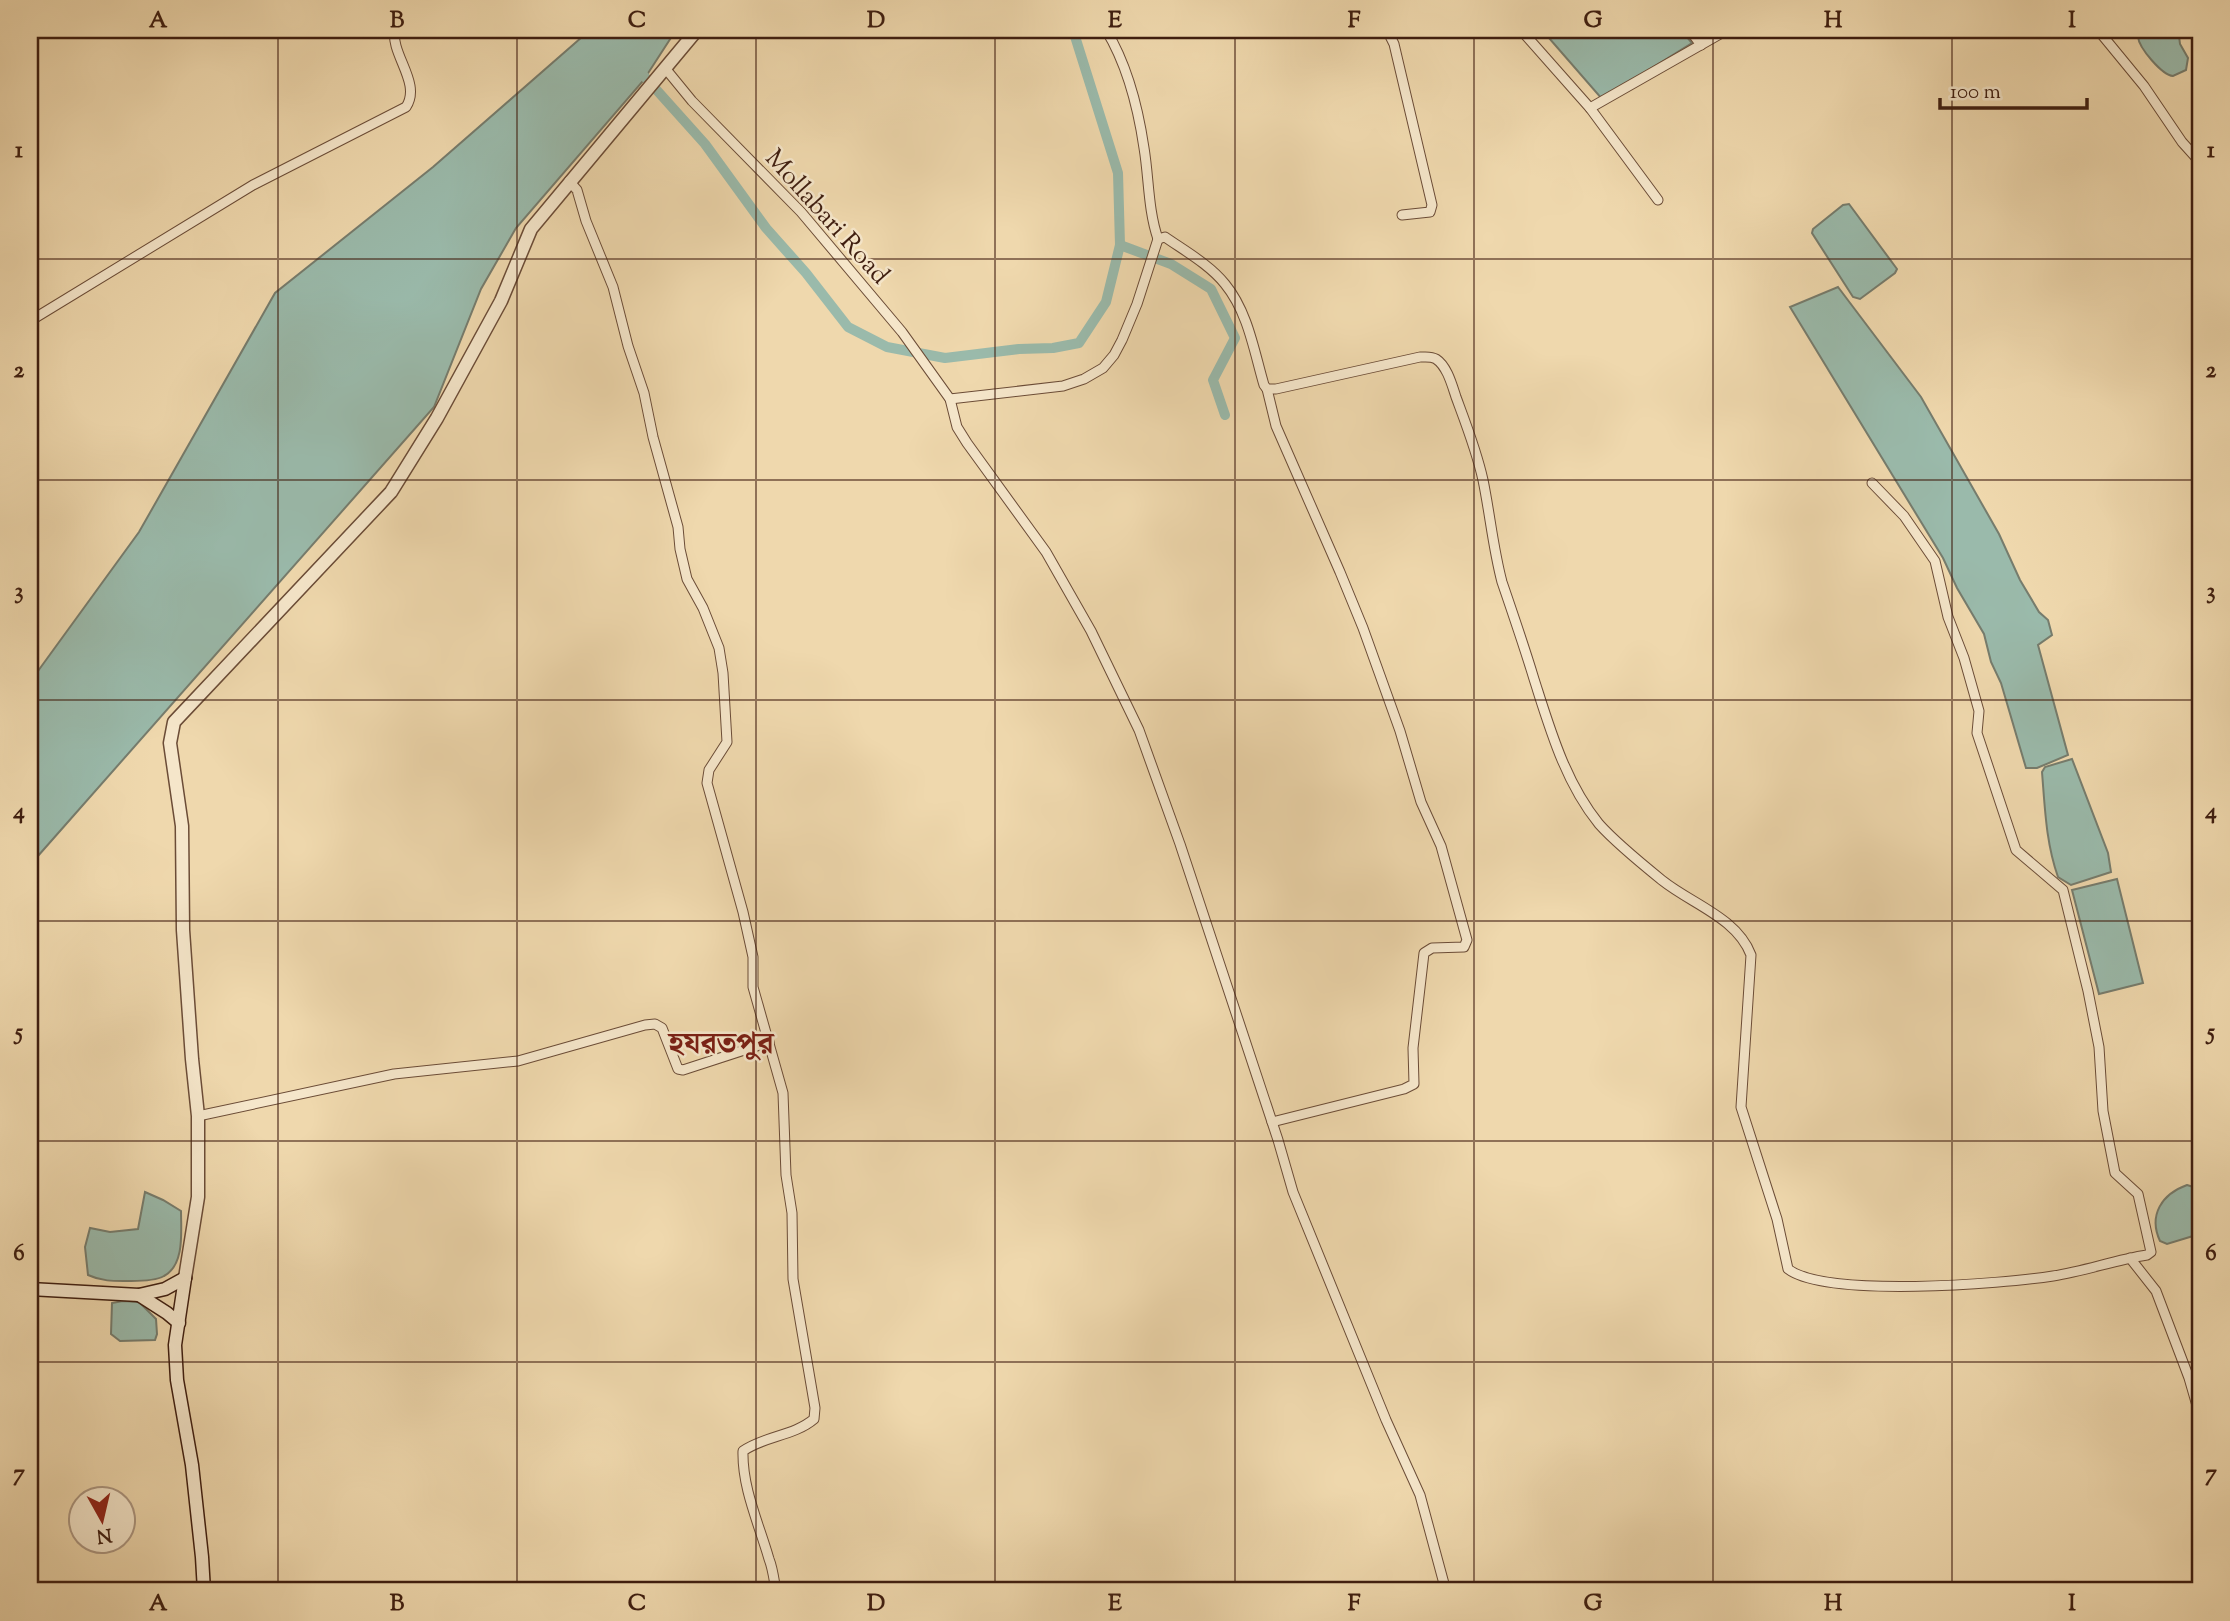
<svg xmlns="http://www.w3.org/2000/svg" width="2230" height="1621" font-family="'Sorts Mill Goudy','Noto Serif Bengali',serif">
  <style>
    .water { fill: #9abaab; stroke: #767c6d; stroke-width: 2 }
    .lines { fill: none; stroke-linecap: round; stroke-linejoin: round }
    .canal { stroke: #9abaab; stroke-width: 10 }
    .minor-casing { stroke: #6b4c37; stroke-width: 11 }
    .tertiary-casing { stroke: #6b4c37; stroke-width: 15 }
    .secondary-casing { stroke: #3f1e10; stroke-width: 15 }
    .minor { stroke: #f5e6ca; stroke-width: 9 }
    .tertiary { stroke: #f5e6ca; stroke-width: 12 }
    .secondary { stroke: #f5e6ca; stroke-width: 12 }
    .grid { fill: none; stroke: #3f1e10; stroke-width: 2; stroke-opacity: 0.55 }
    .labels { text-anchor: middle; stroke-width: 5; stroke-linejoin: round; paint-order: stroke }
    .street-label { font-size: 26px; fill: #3f1e10; stroke: #f5e6ca }
    .quarter-label { font-size: 30px; font-weight: bold; fill: #7a1f14; stroke: #f5e6ca }
    .neatline { fill: none; stroke: #3f1e10; stroke-width: 2.5 }
    .grid-label { font-size: 23px; text-anchor: middle; font-weight: bold; fill: #3f1e10 }
  </style>
  <rect width="100%" height="100%" fill="#efd8ad"/>
  <filter id="stains"><feTurbulence type="fractalNoise" baseFrequency=".00286" numOctaves="4"/><feColorMatrix values="0 0 0 0 .2 0 0 0 0 .09 0 0 0 0 .02 0 0 0 .5 -.17"/></filter>
  <radialGradient id="worn" r=".72"><stop offset=".6" stop-color="#630" stop-opacity="0"/><stop offset="1" stop-color="#630" stop-opacity=".3"/></radialGradient>
  <g class="water">
    <polygon points="590,30 676,30 643,81 516,228 481,289 434,407 30,865 30,682 139,532 275,293 433,167"/>
    <polygon points="1542,30 1681,30 1692,43 1602,99"/>
    <path d="M2144,30H2186L2179,36L2180,44L2188,58L2186,70L2173,76C2162,75 2139,48 2138,37Z"/>
    <polygon points="1849,204 1897,269 1895,273 1860,299 1853,297 1812,233 1813,229 1843,205"/>
    <polygon points="1838,287 1921,397 1999,534 2020,580 2039,612 2048,620 2052,635 2038,645 2068,755 2037,768 2026,768 2001,683 1991,662 1984,634 1957,588 1943,558 1790,307"/>
    <path d="M2072,759L2108,853L2111,872L2071,885L2058,877C2046,843 2045,809 2042,772L2045,767Z"/>
    <polygon points="2117,879 2143,983 2099,994 2072,890"/>
    <path d="M2187,1185L2200,1189V1231L2193,1236L2167,1244L2160,1241C2148,1215 2162,1194 2187,1185Z"/>
    <path d="M145,1192L163,1200L181,1211C181,1231 185,1265 164,1276C155,1281 141,1281 131,1281C116,1281 103,1282 88,1275L85,1247L90,1228L110,1232L138,1229Z"/>
    <polygon points="123,1301 139,1302 156,1319 157,1334 155,1340 120,1341 111,1334 112,1303"/>
  </g>
  <g class="lines">
    <g class="canal">
      <polyline points="636,67 705,144 766,228 806,273 848,327 887,347 945,358 1019,349 1053,348 1079,343 1106,302 1120,245 1118,173 1073,30"/>
      <polyline points="1120,245 1171,264 1211,289 1235,338 1213,380 1225,415"/>
    </g>
    <defs>
      <g id="minor">
        <path d="M1106,30C1128,66 1138,107 1144,148C1149,178 1148,210 1158,239"/>
        <polyline points="1387,30 1394,44 1432,205 1430,212 1402,215"/>
        <polyline points="1521,30 1590,108 1658,200"/>
        <polyline points="1690,30 1701,45"/>
        <polyline points="2098,30 2144,86 2182,142 2200,162"/>
        <polyline points="665,68 692,101 801,212 902,332 950,399 957,427 967,443 1046,552 1091,631 1139,730 1180,844 1278,1140 1293,1192 1386,1420 1420,1495 1446,1591"/>
        <polyline points="1590,108 1727,30"/>
        <path d="M569,181L577,190L586,221L613,287L628,346L644,393L653,437L678,527L680,549L687,579L703,608L719,648L723,673L727,742L709,770L707,783L743,912L753,957V987L783,1093L786,1175L792,1213L793,1279L815,1408L814,1419C794,1436 764,1436 743,1451C742,1488 759,1524 769,1559C773,1569 774,1580 776,1591"/>
        <path d="M1158,239L1165,237C1185,251 1210,265 1225,284C1248,312 1254,351 1264,385L1267,389H1276L1420,357C1426,357 1431,356 1436,359C1447,366 1452,385 1456,397C1466,424 1477,452 1483,480C1490,514 1493,548 1502,582C1513,614 1524,646 1534,679C1550,729 1565,782 1599,824C1617,844 1642,864 1663,881C1692,904 1737,918 1751,955L1741,1107L1777,1219L1788,1269C1826,1298 2002,1284 2053,1276C2085,1271 2115,1260 2147,1255L2151,1252L2138,1194L2115,1173L2103,1111L2099,1047L2088,991L2063,890L2016,850L1977,733L1979,711L1964,658L1948,617L1935,561L1904,516L1872,483"/>
        <path d="M30,321L253,185L406,107C422,83 390,54 395,30"/>
        <polyline points="1267,389 1276,426 1340,572 1363,628 1400,731 1421,802 1441,846 1467,940 1464,947 1432,948 1424,953 1413,1048 1414,1084 1404,1089 1272,1122"/>
        <polyline points="950,399 1063,386 1084,379 1103,368 1114,355 1122,340 1137,304 1158,239"/>
        <polyline points="198,1116 394,1074 518,1061 645,1025 655,1024 662,1028 678,1069 683,1070 769,1042"/>
        <polyline points="2130,1258 2156,1291 2189,1378 2200,1416"/>
      </g>
      <polyline id="tertiary" points="185,1278 198,1197 198,1116 192,1059 183,930 182,826 170,743 174,722 391,492 437,418 501,301 531,229 697,30"/>
      <g id="secondary">
        <polyline points="185,1278 175,1345 177,1380 192,1465 202,1557 204,1591"/>
        <polyline points="30,1289 139,1295 165,1289 185,1278"/>
        <polyline points="139,1295 167,1313 179,1323"/>
      </g>
    </defs>
    <use href="#minor" class="minor-casing"/>
    <use href="#tertiary" class="tertiary-casing"/>
    <use href="#secondary" class="secondary-casing"/>
    <use href="#minor" class="minor"/>
    <use href="#tertiary" class="tertiary"/>
    <use href="#secondary" class="secondary"/>
  </g>
  <path class="grid" d="M278,30V1591M517,30V1591M756,30V1591M995,30V1591M1235,30V1591M1474,30V1591M1713,30V1591M1952,30V1591M30,259H2200M30,480H2200M30,700H2200M30,921H2200M30,1141H2200M30,1362H2200"/>
  <g class="labels">
    <g class="street-label">
      <text transform="translate(828 216) rotate(48)" y="9">Mollabari Road</text>
    </g>
    <g class="quarter-label">
      <text x="721" y="1053">হযরতপুর</text>
    </g>
  </g>
  <rect width="2230" height="1621" fill="none" stroke="#efd8ad" stroke-width="77"/>
  <g transform="translate(102 1520) rotate(172)"><circle r="33" fill="#f5e6ca" stroke="#ac9680" stroke-width="2"/>
  <path d="M0-5L12 26L0 18L-12 26Z" fill="#8f2418"/>
  <text y="-10" font-size="19" font-weight="bold" text-anchor="middle" fill="#3f1e10">N</text>
  </g>
  <path d="M1940 98v10h147v-10" fill="none" stroke="#3f1e10" stroke-width="3.5"/>
  <text x="1950" y="98" font-size="21" fill="#3f1e10" stroke="#f5e6ca" stroke-width="5" paint-order="stroke">100 m</text>
  <rect x="38" y="38" width="2154" height="1544" class="neatline"/>
  <g class="grid-label">
    <text x="158" y="27">A</text>
    <text x="397" y="27">B</text>
    <text x="637" y="27">C</text>
    <text x="876" y="27">D</text>
    <text x="1115" y="27">E</text>
    <text x="1354" y="27">F</text>
    <text x="1593" y="27">G</text>
    <text x="1833" y="27">H</text>
    <text x="2072" y="27">I</text>
    <text x="19" y="157">1</text>
    <text x="2211" y="157">1</text>
    <text x="19" y="377">2</text>
    <text x="2211" y="377">2</text>
    <text x="19" y="598">3</text>
    <text x="2211" y="598">3</text>
    <text x="19" y="818">4</text>
    <text x="2211" y="818">4</text>
    <text x="19" y="1039">5</text>
    <text x="2211" y="1039">5</text>
    <text x="19" y="1260">6</text>
    <text x="2211" y="1260">6</text>
    <text x="19" y="1480">7</text>
    <text x="2211" y="1480">7</text>
    <text x="158" y="1610">A</text>
    <text x="397" y="1610">B</text>
    <text x="637" y="1610">C</text>
    <text x="876" y="1610">D</text>
    <text x="1115" y="1610">E</text>
    <text x="1354" y="1610">F</text>
    <text x="1593" y="1610">G</text>
    <text x="1833" y="1610">H</text>
    <text x="2072" y="1610">I</text>
  </g>
  <rect width="100%" height="100%" filter="url(#stains)"/>
  <rect width="100%" height="100%" fill="url(#worn)"/>
</svg>
